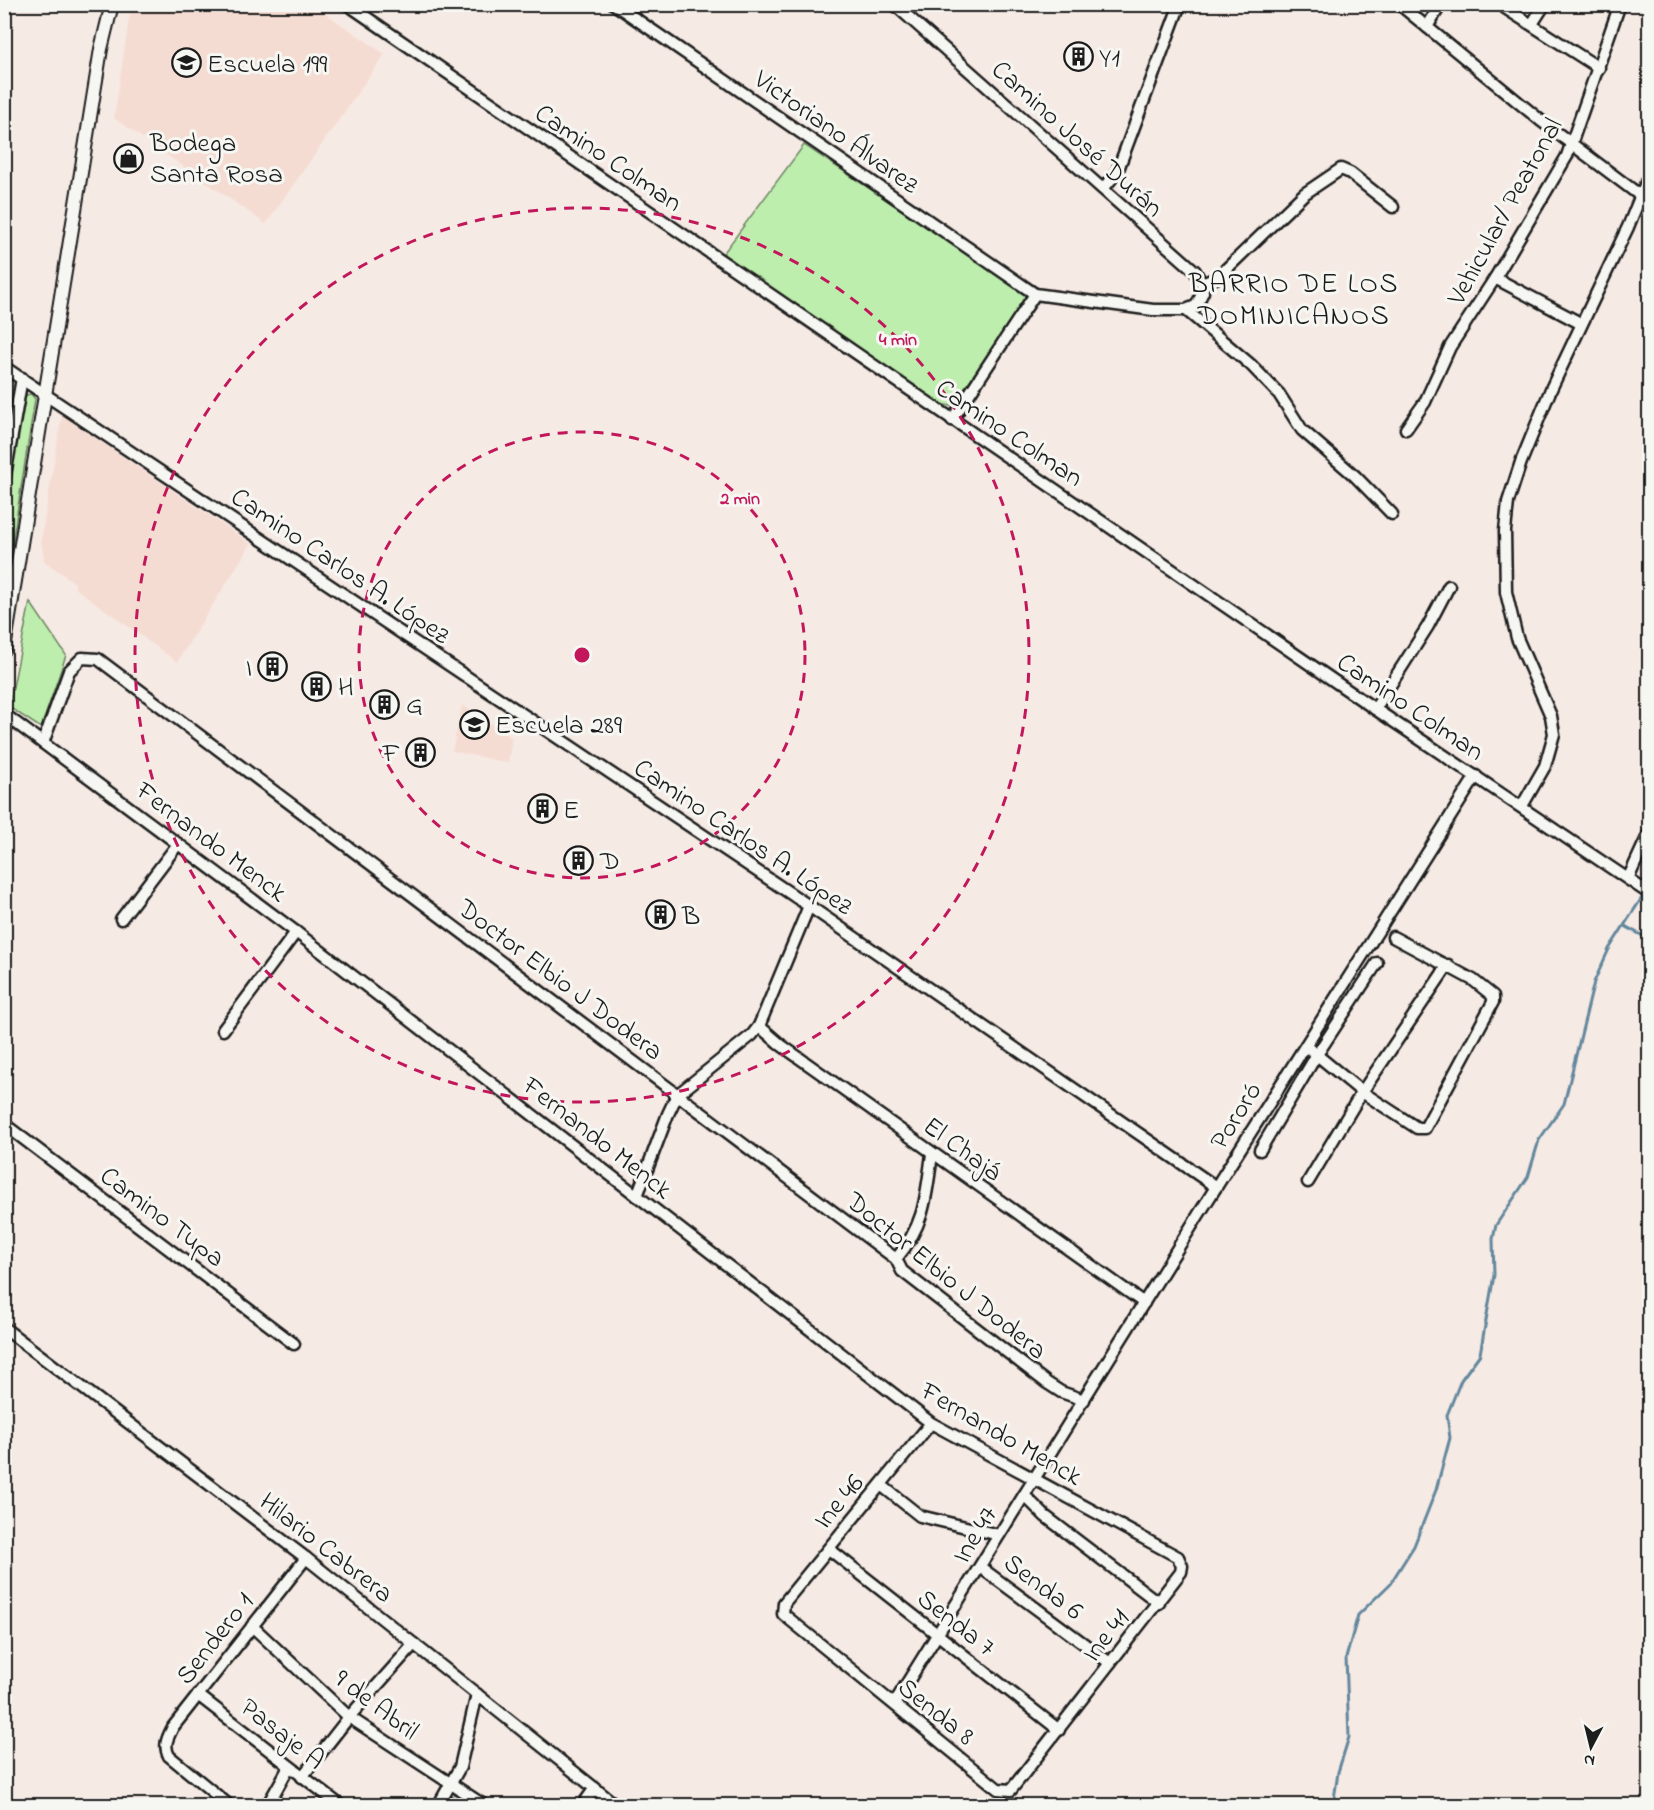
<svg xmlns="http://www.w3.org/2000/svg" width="1654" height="1810" font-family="'Indie Flower',sans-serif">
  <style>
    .built { fill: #f5dcd3 }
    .green { fill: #beeead; stroke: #6d8564; stroke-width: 1.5 }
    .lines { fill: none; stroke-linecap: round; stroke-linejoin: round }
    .stream { stroke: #63879d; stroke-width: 3 }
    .minor-casing { stroke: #1c1c1c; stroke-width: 15 }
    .major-casing { stroke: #1c1c1c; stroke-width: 16 }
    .minor { stroke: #f6f6f2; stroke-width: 10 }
    .major { stroke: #f6f6f2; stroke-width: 12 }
    .ring { fill: none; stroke: #c2185b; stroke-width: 3; stroke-dasharray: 10 8 }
    .labels { text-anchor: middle; stroke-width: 6; stroke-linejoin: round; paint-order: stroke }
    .poi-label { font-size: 27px; fill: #1c1c1c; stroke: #f6f6f2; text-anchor: start }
    .street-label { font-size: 27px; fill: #1c1c1c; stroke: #f6f6f2 }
    .neighbourhood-label { font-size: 28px; letter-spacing: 1.5px; fill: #1c1c1c; stroke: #f6f6f2 }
    .centre { fill: #c2185b; stroke: #f6f6f2; stroke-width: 3 }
    .ring-label { font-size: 18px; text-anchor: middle; font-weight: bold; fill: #c2185b; stroke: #f6f6f2; stroke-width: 6; stroke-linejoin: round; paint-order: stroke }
  </style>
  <rect width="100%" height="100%" fill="#f6eae4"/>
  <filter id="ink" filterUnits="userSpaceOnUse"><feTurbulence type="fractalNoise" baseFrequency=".0167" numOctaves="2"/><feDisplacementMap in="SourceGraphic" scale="12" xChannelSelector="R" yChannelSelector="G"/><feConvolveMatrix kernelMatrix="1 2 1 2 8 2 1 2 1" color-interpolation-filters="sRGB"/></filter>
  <g filter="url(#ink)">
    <g class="built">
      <polygon points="131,5 313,5 385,54 266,224 114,118"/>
      <polygon points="62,415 251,544 177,662 75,588 75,583 44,561 41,539"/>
      <polygon points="462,705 512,738 508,763 452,751"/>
    </g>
    <g class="green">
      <polygon points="804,145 1026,293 1024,307 951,406 939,404 722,255"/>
      <polygon points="31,394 35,399 5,589 5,506 23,402 26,395"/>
      <polygon points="30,602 66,655 41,728 9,707"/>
    </g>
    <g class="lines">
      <g class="stream">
        <polyline points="1625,926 1650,940"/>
        <polyline points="1333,1806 1338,1772 1349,1737 1346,1658 1358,1615 1390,1584 1414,1546 1436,1490 1450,1438 1447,1415 1461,1380 1480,1354 1494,1275 1493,1239 1496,1225 1528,1177 1539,1140 1564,1104 1594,982 1609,949 1643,896"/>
      </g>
      <defs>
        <g id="minor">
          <polyline points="347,4 1375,709 1650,894"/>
          <polyline points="614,4 1035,294 1153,310 1186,310 1196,306 1203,292 1202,284 1195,271 894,4"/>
          <polyline points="1399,4 1540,120 1650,203"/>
          <polyline points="1505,8 1599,68"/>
          <polyline points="1532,24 1545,4"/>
          <polyline points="1427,27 1441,4"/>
          <polyline points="1103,189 1117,172 1180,4"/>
          <polyline points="1495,278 1580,323"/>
          <polyline points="1202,284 1218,277 1304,194 1341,169 1350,173 1393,207"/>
          <polyline points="1186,310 1251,365 1279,394 1302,430 1355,476 1392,514"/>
          <polyline points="4,367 809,906 1216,1187"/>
          <polyline points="952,420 1035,294"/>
          <polyline points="1406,429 1425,402 1450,347 1495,278 1567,156 1620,4"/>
          <polyline points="4,481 22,378"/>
          <polyline points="1375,709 1428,626 1449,586"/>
          <polyline points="4,714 296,932 931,1423 1178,1557 1182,1566 1181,1572 1011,1790 998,1789 783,1614 784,1603 931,1423"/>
          <polyline points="43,743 69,671 82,658 98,659 896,1259 902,1271 1047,1383 1061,1392 1084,1400"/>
          <polyline points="1522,806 1545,766 1554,734 1551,716 1517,638 1506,592 1505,531 1508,502 1521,462 1551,389 1628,227 1650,173"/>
          <polyline points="1628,879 1650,831"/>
          <polyline points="121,919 178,844"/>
          <polyline points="759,1026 781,1045 1144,1303"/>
          <polyline points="223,1030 296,932"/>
          <polyline points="1306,1046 1362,1092 1417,1128 1425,1128 1493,1002 1493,996 1473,980 1393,937"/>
          <polyline points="4,1124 294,1344"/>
          <polyline points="1260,1150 1316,1056 1377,963"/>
          <polyline points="1308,1182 1362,1092 1448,965"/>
          <polyline points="637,1196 668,1114 677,1095 752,1035 759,1026 809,906"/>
          <path d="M896,1259C925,1225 926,1197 932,1154"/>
          <polyline points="4,1328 306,1558 617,1806"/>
          <polyline points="881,1485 920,1516 999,1535"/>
          <polyline points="1024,1495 1045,1516 1159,1603"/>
          <polyline points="829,1549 1059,1730"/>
          <polyline points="980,1567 1110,1663"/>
          <polyline points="252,1626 349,1717 485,1806"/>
          <polyline points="198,1695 341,1806"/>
          <polyline points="894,1704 1199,1214 1476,776"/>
          <polyline points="302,1777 349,1717 414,1644"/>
          <path d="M230,1806L169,1756C163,1745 168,1737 173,1727L306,1558"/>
          <polyline points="267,1806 289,1767"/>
          <polyline points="438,1806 460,1767 477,1694"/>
          <polyline points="582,1806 595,1788"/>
        </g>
        <polyline id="major" points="4,649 101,49 112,4"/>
      </defs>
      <use href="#minor" class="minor-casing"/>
      <use href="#major" class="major-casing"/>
      <use href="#minor" class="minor"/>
      <use href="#major" class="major"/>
    </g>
  </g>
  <g class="ring">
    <circle cx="582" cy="655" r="223"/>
    <circle cx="582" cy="655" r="447"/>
  </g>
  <defs>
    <symbol id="building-ring" viewBox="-11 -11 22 22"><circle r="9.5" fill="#f6f6f2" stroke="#1c1c1c" stroke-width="1.5"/><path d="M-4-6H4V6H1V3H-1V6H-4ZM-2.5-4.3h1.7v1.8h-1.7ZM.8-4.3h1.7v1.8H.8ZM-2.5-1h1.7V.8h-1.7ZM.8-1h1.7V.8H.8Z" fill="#1c1c1c"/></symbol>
    <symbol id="school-ring" viewBox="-11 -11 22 22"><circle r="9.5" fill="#f6f6f2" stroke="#1c1c1c" stroke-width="1.5"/><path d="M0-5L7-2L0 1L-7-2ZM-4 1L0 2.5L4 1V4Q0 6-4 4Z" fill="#1c1c1c"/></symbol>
    <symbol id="shop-ring" viewBox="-11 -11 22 22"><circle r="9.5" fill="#f6f6f2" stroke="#1c1c1c" stroke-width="1.5"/><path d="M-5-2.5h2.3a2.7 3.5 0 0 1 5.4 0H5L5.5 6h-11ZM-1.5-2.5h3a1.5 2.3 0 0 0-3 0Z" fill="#1c1c1c"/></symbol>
  </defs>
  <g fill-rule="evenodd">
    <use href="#building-ring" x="1062" y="40" width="33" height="33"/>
    <use href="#school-ring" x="170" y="46" width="33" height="33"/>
    <use href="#shop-ring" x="112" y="142" width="33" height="33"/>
    <use href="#building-ring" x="256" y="650" width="33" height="33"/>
    <use href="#building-ring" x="300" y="670" width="33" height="33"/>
    <use href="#building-ring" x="368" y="688" width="33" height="33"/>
    <use href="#school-ring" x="458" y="708" width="33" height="33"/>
    <use href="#building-ring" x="404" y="736" width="33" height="33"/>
    <use href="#building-ring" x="526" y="792" width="33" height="33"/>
    <use href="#building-ring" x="562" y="844" width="33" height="33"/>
    <use href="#building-ring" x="644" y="898" width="33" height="33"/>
  </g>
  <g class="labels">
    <g class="poi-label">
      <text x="1099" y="66">Y1</text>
      <text x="207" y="72">Escuela 199</text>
      <text x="150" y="151">Bodega<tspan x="150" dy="31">Santa Rosa</tspan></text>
      <text x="252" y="676" text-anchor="end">I</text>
      <text x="338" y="695">H</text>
      <text x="406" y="713">G</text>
      <text x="495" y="733">Escuela 289</text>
      <text x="400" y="761" text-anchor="end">F</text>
      <text x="563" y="818">E</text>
      <text x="600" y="869">D</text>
      <text x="682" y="924">B</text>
    </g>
    <g class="street-label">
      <text transform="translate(837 131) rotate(35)" y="9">Victoriano Álvarez</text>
      <text transform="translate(1078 138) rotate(42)" y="9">Camino José Durán</text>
      <text transform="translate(609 157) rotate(34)" y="9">Camino Colman</text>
      <text transform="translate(1504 211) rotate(-61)" y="9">Vehicular/ Peatonal</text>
      <text transform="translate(1010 432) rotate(34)" y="9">Camino Colman</text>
      <text transform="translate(341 565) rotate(34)" y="9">Camino Carlos A. López</text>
      <text transform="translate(1411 706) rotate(34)" y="9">Camino Colman</text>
      <text transform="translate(744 836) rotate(34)" y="9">Camino Carlos A. López</text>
      <text transform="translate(212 841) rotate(37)" y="9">Fernando Menck</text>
      <text transform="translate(561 979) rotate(37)" y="9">Doctor Elbio J Dodera</text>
      <text transform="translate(1235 1115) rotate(-58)" y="9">Pororó</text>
      <text transform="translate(598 1137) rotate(38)" y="9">Fernando Menck</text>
      <text transform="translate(963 1148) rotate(36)" y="9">El Chajá</text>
      <text transform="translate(163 1216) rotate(37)" y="9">Camino Tupa</text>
      <text transform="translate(947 1275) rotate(39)" y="9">Doctor Elbio J Dodera</text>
      <text transform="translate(1002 1433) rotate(30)" y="9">Fernando Menck</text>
      <text transform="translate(838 1501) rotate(-50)" y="9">Ine 46</text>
      <text transform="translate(974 1534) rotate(-59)" y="9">Ine 47</text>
      <text transform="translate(327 1547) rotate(38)" y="9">Hilario Cabrera</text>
      <text transform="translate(1044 1586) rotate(37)" y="9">Senda 6</text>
      <text transform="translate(957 1622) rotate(38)" y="9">Senda 7</text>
      <text transform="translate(1105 1635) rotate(-52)" y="9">Ine 41</text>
      <text transform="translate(214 1638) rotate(-52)" y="9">Sendero 1</text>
      <text transform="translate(377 1704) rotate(37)" y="9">9 de Abril</text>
      <text transform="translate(937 1711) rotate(39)" y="9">Senda 8</text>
      <text transform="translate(283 1733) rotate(38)" y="9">Pasaje A</text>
    </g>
    <g class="neighbourhood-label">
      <text x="1294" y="292">BARRIO DE LOS<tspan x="1294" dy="32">DOMINICANOS</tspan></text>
    </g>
  </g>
  <circle cx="582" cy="655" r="9" class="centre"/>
  <g class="ring-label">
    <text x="898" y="345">4 min</text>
    <text x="740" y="504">2 min</text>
  </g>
  <rect width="1654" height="1810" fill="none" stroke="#f6f6f2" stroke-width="24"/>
  <rect x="12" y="12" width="1630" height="1786" fill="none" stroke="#1c1c1c" stroke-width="2" filter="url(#ink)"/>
  <g transform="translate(1591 1747) rotate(187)" stroke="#f6f6f2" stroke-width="4.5" paint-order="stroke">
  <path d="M0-4.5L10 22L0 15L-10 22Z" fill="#1c1c1c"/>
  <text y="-9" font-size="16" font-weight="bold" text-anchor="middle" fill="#1c1c1c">N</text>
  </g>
</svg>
